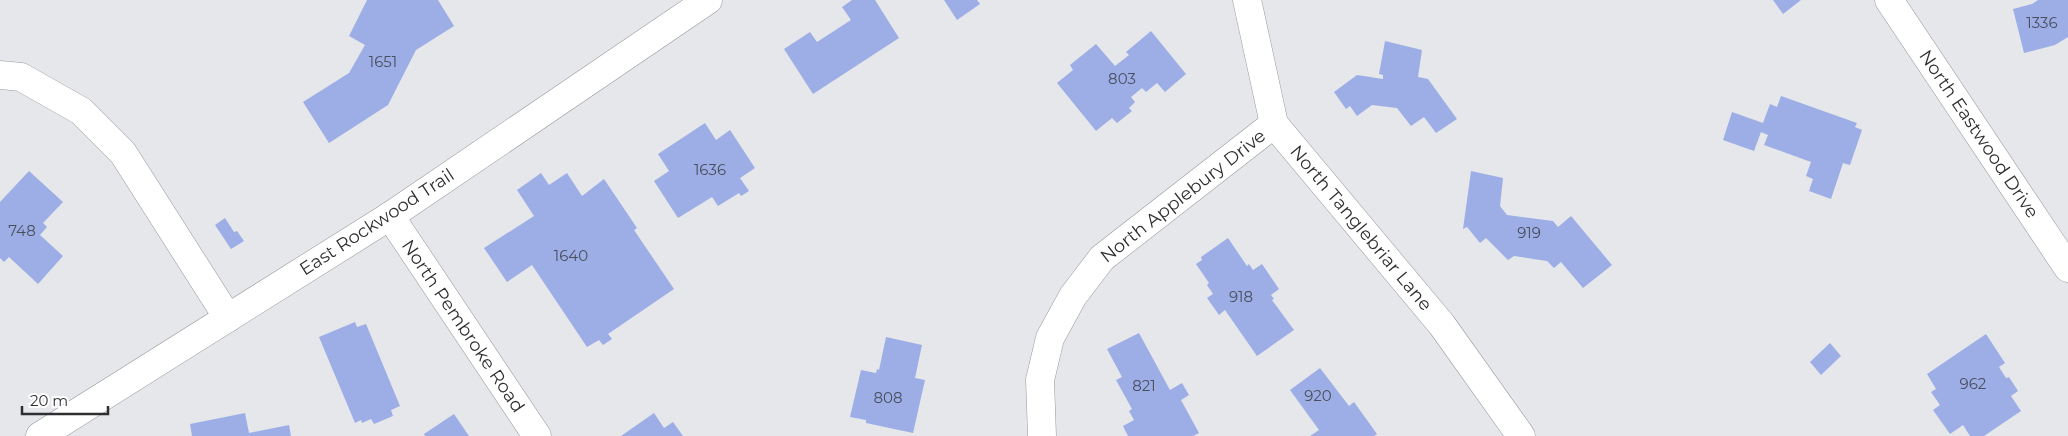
<svg xmlns="http://www.w3.org/2000/svg" width="2068" height="436" font-family="Montserrat,sans-serif">
  <style>
    .building { fill: #9caee5 }
    .lines { fill: none; stroke-linecap: round; stroke-linejoin: round }
    .minor-casing { stroke: #97989c; stroke-width: 29 }
    .minor { stroke: #fff; stroke-width: 28 }
    .labels { text-anchor: middle; stroke-width: 5; stroke-linejoin: round; paint-order: stroke }
    .number-label { font-size: 15px; fill: #4a4f5e }
    .street-label { font-size: 18px; fill: #2f2f31; stroke: #fff }
  </style>
  <rect width="100%" height="100%" fill="#e6e7eb"/>
  <g class="building">
    <polygon points="367,0 438,0 454,26 416,50 388,105 329,143 303,102 349,73 365,45 349,36"/>
    <polygon points="852,0 875,0 899,38 813,94 784,49 810,32 817,42 851,20 842,7"/>
    <polygon points="944,0 977,0 980,4 957,20"/>
    <polygon points="1773,0 1801,0 1783,14"/>
    <polygon points="2038,0 2068,0 2068,37 2055,45 2024,53 2013,9 2032,4"/>
    <polygon points="1151,31 1186,74 1165,92 1157,83 1146,92 1142,88 1131,97 1135,102 1129,108 1132,111 1117,123 1112,118 1096,131 1057,83 1073,70 1070,65 1096,44 1115,66 1129,55 1126,52"/>
    <polygon points="1385,41 1422,50 1418,77 1428,79 1457,119 1436,133 1424,117 1411,126 1397,108 1372,105 1357,116 1350,106 1346,109 1334,92 1357,75 1383,79 1383,75 1379,74"/>
    <polygon points="1781,96 1857,123 1855,127 1862,130 1850,165 1843,163 1831,199 1809,191 1813,179 1806,176 1811,162 1764,145 1768,135 1761,132 1754,151 1723,140 1732,112 1763,123 1770,104 1777,107"/>
    <polygon points="705,123 716,140 730,130 755,168 740,178 749,191 741,196 739,193 718,206 712,197 678,218 654,181 669,171 658,154"/>
    <polygon points="29,171 63,202 43,223 47,227 40,235 63,256 38,284 9,257 4,262 0,258 0,202"/>
    <polygon points="1471,171 1503,178 1500,206 1507,215 1553,221 1558,227 1571,216 1612,265 1583,288 1561,262 1554,268 1547,261 1514,256 1508,260 1486,238 1480,243 1467,227 1463,229"/>
    <polygon points="541,173 549,185 567,173 582,196 604,179 637,228 634,230 674,289 608,334 612,339 603,345 599,340 587,347 532,265 507,282 484,248 534,216 517,190"/>
    <polygon points="225,218 234,232 237,231 244,241 231,249 215,225"/>
    <polygon points="1228,238 1247,266 1249,264 1253,270 1262,264 1279,289 1271,295 1274,299 1272,300 1294,330 1257,356 1225,310 1219,315 1207,298 1213,294 1207,285 1209,283 1196,264 1202,260 1201,257"/>
    <polygon points="355,322 357,327 366,324 400,406 391,410 393,416 374,424 371,419 362,423 361,420 355,423 319,337"/>
    <polygon points="1139,333 1170,390 1182,383 1189,395 1181,400 1199,433 1193,436 1128,436 1123,426 1134,420 1129,411 1132,409 1116,380 1122,377 1107,349"/>
    <polygon points="1986,334 2005,363 1999,367 2006,378 2009,377 2018,391 2011,396 2021,411 1984,436 1970,436 1963,425 1950,434 1933,410 1940,405 1931,392 1936,389 1927,374"/>
    <polygon points="886,337 922,345 915,378 925,380 913,433 866,423 866,420 850,417 861,370 876,373 877,369 879,370"/>
    <polygon points="1830,343 1841,356 1821,375 1810,362"/>
    <polygon points="1320,368 1349,406 1354,402 1377,434 1374,436 1310,436 1319,430 1290,390"/>
    <polygon points="245,413 249,433 289,425 291,436 192,436 190,424"/>
    <polygon points="654,413 664,428 673,422 683,436 621,436"/>
    <polygon points="454,414 469,436 425,436 424,434"/>
  </g>
  <g class="lines">
    <defs>
      <g id="minor">
        <polyline points="1247,0 1274,124 1442,325 1521,436"/>
        <polyline points="1889,0 2068,268"/>
        <polyline points="0,75 21,77 81,111 123,153 228,318"/>
        <polyline points="390,216 537,436"/>
        <polyline points="40,436 390,216 708,0"/>
        <polyline points="1042,436 1040,380 1050,338 1073,296 1102,258 1274,124"/>
      </g>
    </defs>
    <use href="#minor" class="minor-casing"/>
    <use href="#minor" class="minor"/>
  </g>
  <g class="labels">
    <g class="number-label">
      <text x="2042" y="28">1336</text>
      <text x="383" y="67">1651</text>
      <text x="1122" y="84">803</text>
      <text x="710" y="175">1636</text>
      <text x="22" y="236">748</text>
      <text x="1529" y="238">919</text>
      <text x="571" y="261">1640</text>
      <text x="1241" y="302">918</text>
      <text x="1973" y="389">962</text>
      <text x="1144" y="391">821</text>
      <text x="1318" y="401">920</text>
      <text x="888" y="403">808</text>
    </g>
    <g class="street-label">
      <text transform="translate(1979 134) rotate(56)" y="6">North Eastwood Drive</text>
      <text transform="translate(1183 196) rotate(-38)" y="6">North Applebury Drive</text>
      <text transform="translate(377 222) rotate(-33)" y="6">East Rockwood Trail</text>
      <text transform="translate(1361 228) rotate(50)" y="6">North Tanglebriar Lane</text>
      <text transform="translate(463 326) rotate(56)" y="6">North Pembroke Road</text>
    </g>
  </g>
  <path d="M22 406v8h86v-8" fill="none" stroke="#2f2f31" stroke-width="2.5"/>
  <text x="30" y="406" font-size="15" fill="#2f2f31" stroke="#ffffff" stroke-width="4" paint-order="stroke">20 m</text>
</svg>
